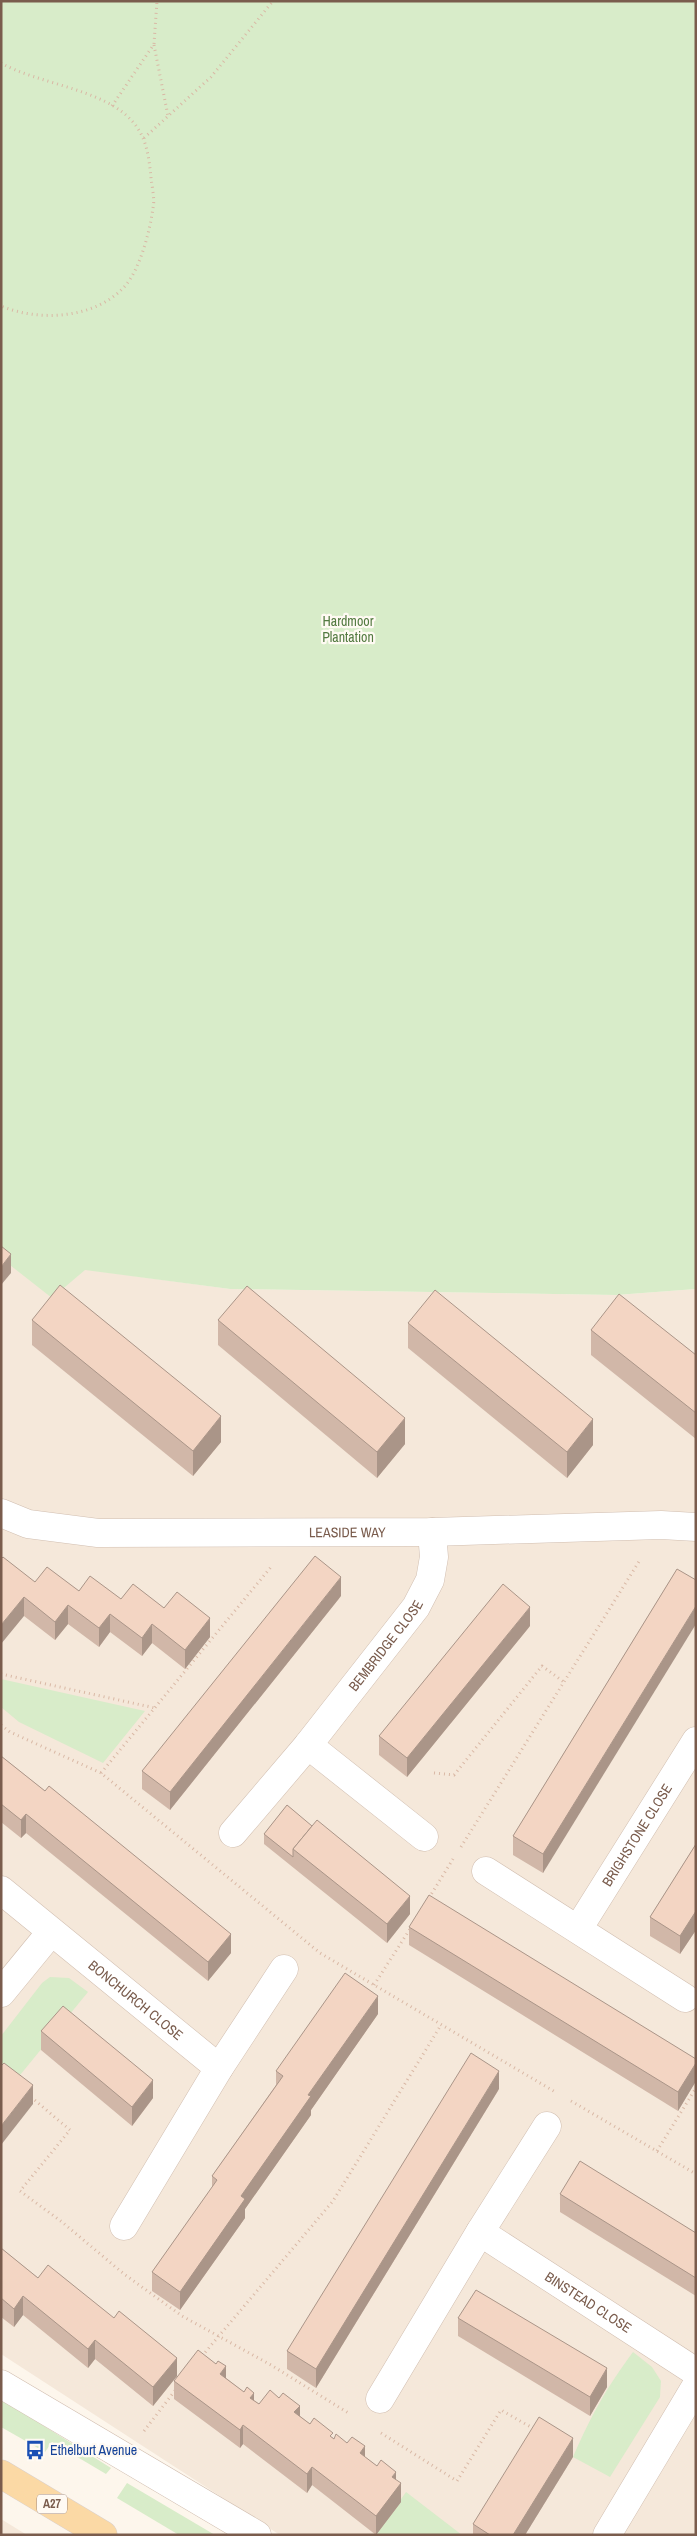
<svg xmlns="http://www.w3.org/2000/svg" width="697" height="2536" font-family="'Archivo Narrow',sans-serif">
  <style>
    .residential { fill: #f5e8da }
    .green { fill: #d8ecc9 }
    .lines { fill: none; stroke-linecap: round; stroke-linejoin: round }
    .minor-casing { stroke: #d1beb0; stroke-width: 29 }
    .major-casing { stroke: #dad1cd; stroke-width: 29 }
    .path { stroke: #d9b8a5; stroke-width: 3; stroke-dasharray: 1 4; stroke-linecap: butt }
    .minor { stroke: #fff; stroke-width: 28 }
    .major { stroke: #fbd9a5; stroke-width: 28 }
    .wall { fill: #d1b7a8 }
    .shaded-wall { fill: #aa9588 }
    .building { fill: #f3d5c3; stroke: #aa9588 }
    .labels { text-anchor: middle; stroke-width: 4.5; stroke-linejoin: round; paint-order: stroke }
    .shield { fill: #fffaf3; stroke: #a28b7f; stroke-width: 1 }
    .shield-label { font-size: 12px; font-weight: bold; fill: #7a5c4d }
    .park-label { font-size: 14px; fill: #537a41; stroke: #fffaf3 }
    .street-label { font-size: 14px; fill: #7a5c4d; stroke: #fffaf3 }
    .transit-label { font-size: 14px; fill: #164399; stroke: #fffaf3; text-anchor: start }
  </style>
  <rect width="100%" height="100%" fill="#fdf6ec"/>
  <g class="residential">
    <polygon points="1,1258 230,1289 616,1295 696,1289 696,2535 280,2535 1,2354"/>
    <polygon points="1,2519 27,2535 1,2535"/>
  </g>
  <g class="green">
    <polygon points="1,1 696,1 696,1289 616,1295 230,1289 85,1270 52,1298 1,1258"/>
    <polygon points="1,1679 145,1711 103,1763 19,1722 1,1707"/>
    <polygon points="50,1977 69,1978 88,1992 16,2080 1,2068 1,2036 42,1983"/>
    <path d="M633,2352L652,2367L661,2381L660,2397L610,2477L573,2457C590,2417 607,2387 633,2352Z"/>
    <polygon points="1,2399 111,2468 106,2474 52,2442 45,2452 1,2427"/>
    <polygon points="127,2483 215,2535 179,2535 117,2498"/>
    <polygon points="406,2492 462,2535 376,2535"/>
  </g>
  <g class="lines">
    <defs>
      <g id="minor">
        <path id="s1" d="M1,1513L28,1524L98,1533L432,1532L661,1525L696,1527"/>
        <polyline points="308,1745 424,1837"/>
        <path id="s2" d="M233,1833L308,1745L416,1607L430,1580L434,1557L432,1532"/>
        <polyline points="486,1871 685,1998"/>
        <path id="s3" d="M1,1890L219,2068"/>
        <path id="s4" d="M578,1929L696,1741"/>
        <polyline points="1,1993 51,1932"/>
        <polyline points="124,2226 219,2068 284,1969"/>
        <path id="s5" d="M480,2232L696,2372"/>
        <polyline points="1,2384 257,2535"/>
        <polyline points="380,2399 480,2232 547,2126"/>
        <polyline points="607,2535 696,2386"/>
      </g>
      <polyline id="major" points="1,2474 103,2535"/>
    </defs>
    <use href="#minor" class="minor-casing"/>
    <use href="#major" class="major-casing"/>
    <g class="path">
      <polyline points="154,45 168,116"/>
      <path d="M1,63C38,84 104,89 132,121C147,137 149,158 151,178C152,187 155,199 153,208C150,231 140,269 125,286C96,319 39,322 1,306"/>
      <polyline points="112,106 154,44 157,1"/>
      <polyline points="144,138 211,77 273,1"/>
      <polyline points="1,1674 155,1708"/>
      <polyline points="1,1725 10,1732 101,1773 320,1953 557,2093"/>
      <polyline points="101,1773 271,1567"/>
      <polyline points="434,1773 454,1775 542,1666 564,1682"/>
      <polyline points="461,1847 640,1560"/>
      <polyline points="429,1898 453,1859"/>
      <polyline points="374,1985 410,1929"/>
      <polyline points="31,2097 70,2130 20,2191 62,2222 124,2274 182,2316 271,2365 350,2414"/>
      <polyline points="571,2101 696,2174"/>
      <polyline points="657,2151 696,2088"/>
      <polyline points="202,2356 333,2201 441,2025"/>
      <polyline points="144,2431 177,2388"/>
      <polyline points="381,2433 457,2481 501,2410 536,2430"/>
    </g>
    <use href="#minor" class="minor"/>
    <use href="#major" class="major"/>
  </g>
  <g class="wall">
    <polygon points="32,1320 221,1442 193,1476 32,1345"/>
    <polygon points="218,1320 405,1444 377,1478 218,1345"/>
    <polygon points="408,1323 593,1445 567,1478 408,1348"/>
    <polygon points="591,1330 696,1355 696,1439 591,1355"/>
    <polygon points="1,1559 35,1582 164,1608 210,1637 185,1669 152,1643 142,1656 110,1632 99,1647 68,1624 55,1640 24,1616"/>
    <polygon points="677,1569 543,1873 513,1855 513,1836"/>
    <polygon points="341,1596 170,1810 142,1789 142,1771"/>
    <polygon points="530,1626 407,1777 379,1755 379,1736"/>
    <polygon points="1,1756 45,1791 231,1953 208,1981 26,1833 21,1838 1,1822"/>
    <polygon points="287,1805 410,1914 387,1943 264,1844 264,1834"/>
    <polygon points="696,1844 696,1930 680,1954 650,1936 650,1917"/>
    <polygon points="409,1927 696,2059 696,2081 678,2111 409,1945"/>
    <polygon points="378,2014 311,2110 311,2115 245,2209 245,2218 180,2310 152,2291 152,2272 212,2188 212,2176 276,2085 276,2071"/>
    <polygon points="41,2031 153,2098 132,2126 41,2050"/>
    <polygon points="499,2089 316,2388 287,2369 287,2351"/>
    <polygon points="560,2194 696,2233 696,2296 560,2212"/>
    <polygon points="1,2248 38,2278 177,2376 153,2406 95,2359 88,2368 23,2315 14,2327 1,2317"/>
    <polygon points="458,2318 607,2387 590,2416 458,2336"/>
    <polygon points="226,2378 259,2404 300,2416 310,2424 365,2457 396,2480 401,2502 376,2535 312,2485 307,2493 243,2444 240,2448 174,2399 174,2381"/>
    <polygon points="573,2457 525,2535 473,2535 473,2524"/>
  </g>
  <g class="shaded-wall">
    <polygon points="11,1254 11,1273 1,1285 1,1267"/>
    <polygon points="221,1416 221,1442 193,1476 193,1451"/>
    <polygon points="405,1418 405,1444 377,1478 377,1452"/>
    <polygon points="593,1419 593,1445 567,1478 567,1452"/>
    <polygon points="341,1577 341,1596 170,1810 170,1792"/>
    <polygon points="24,1597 24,1616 1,1644 1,1625"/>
    <polygon points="68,1605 68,1624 55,1640 55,1622"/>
    <polygon points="696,1606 696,1624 543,1873 543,1854"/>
    <polygon points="530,1607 530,1626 407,1777 407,1758"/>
    <polygon points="110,1614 110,1632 99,1647 99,1628"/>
    <polygon points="210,1618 210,1637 185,1669 185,1650"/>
    <polygon points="152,1624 152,1643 142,1656 142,1638"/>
    <polygon points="26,1814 26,1833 21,1838 21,1820"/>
    <polygon points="410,1896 410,1914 387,1943 387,1924"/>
    <polygon points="696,1911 696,1930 680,1954 680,1936"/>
    <polygon points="231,1934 231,1953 208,1981 208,1962"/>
    <polygon points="378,1996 378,2014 311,2110 311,2115 245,2209 245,2218 180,2310 180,2292 241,2196 308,2095"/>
    <polygon points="696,2063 696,2081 678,2111 678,2092"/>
    <polygon points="499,2071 499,2089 316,2388 316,2369"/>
    <polygon points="153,2080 153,2098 132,2126 132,2107"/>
    <polygon points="33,2085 33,2104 1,2145 1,2126"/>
    <polygon points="23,2296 23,2315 14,2327 14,2309"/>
    <polygon points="95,2340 95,2359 88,2368 88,2349"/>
    <polygon points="177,2358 177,2376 153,2406 153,2387"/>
    <polygon points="226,2366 226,2385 220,2374"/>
    <polygon points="607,2368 607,2387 590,2416 590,2397"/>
    <polygon points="254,2393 254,2411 250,2398"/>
    <polygon points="300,2406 300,2424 294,2412"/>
    <polygon points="243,2425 243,2444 240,2448 240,2430"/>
    <polygon points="573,2438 573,2457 525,2535 513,2535"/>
    <polygon points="365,2446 365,2465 360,2453"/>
    <polygon points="312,2467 312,2485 307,2493 307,2474"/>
    <polygon points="396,2472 396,2489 401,2483 401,2502 376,2535 376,2516 392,2477"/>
  </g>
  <g class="building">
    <polygon points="1,1246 11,1254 1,1267"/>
    <polygon points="60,1285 221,1416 193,1451 32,1320"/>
    <polygon points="247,1286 405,1418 377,1452 218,1320"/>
    <polygon points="435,1290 593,1419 567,1452 408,1323"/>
    <polygon points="619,1294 696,1355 696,1413 591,1330"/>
    <polygon points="315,1556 341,1577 170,1792 142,1771"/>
    <polygon points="3,1557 35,1582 47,1567 79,1591 90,1576 121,1599 133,1584 164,1608 177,1592 210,1618 185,1650 152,1624 142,1638 110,1614 99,1628 68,1605 55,1622 24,1597 1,1625 1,1559"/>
    <polygon points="677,1569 696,1580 696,1606 543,1854 513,1836"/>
    <polygon points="503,1584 530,1607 407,1758 379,1736"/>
    <polygon points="1,1756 45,1791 49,1786 231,1934 208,1962 26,1814 21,1820 1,1804"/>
    <polygon points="287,1805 312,1826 293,1849 293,1857 264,1834"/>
    <polygon points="317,1820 410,1896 387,1924 293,1849"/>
    <polygon points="696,1844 696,1911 680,1936 650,1917"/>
    <polygon points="429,1895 696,2059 696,2063 678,2092 409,1927"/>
    <polygon points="345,1973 378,1996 308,2095 311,2096 241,2196 245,2199 180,2292 152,2272 217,2180 212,2176 283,2076 276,2071"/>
    <polygon points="63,2006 153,2080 132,2107 41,2031"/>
    <polygon points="471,2053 499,2071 316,2369 287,2351"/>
    <polygon points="4,2063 33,2085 1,2126 1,2066"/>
    <polygon points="580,2161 696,2233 696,2278 560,2194"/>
    <polygon points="1,2248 38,2278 48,2265 114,2318 119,2311 177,2358 153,2387 95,2340 88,2349 23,2296 14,2309 1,2298"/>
    <polygon points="476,2290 607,2368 590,2397 458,2318"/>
    <polygon points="198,2350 216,2364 218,2361 226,2366 220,2374 244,2392 247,2387 254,2393 250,2398 259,2404 270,2390 279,2398 283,2393 300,2406 294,2412 310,2424 314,2418 333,2433 330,2436 334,2439 336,2434 347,2443 352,2437 365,2446 360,2453 377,2466 381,2460 396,2472 392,2477 401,2483 376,2516 312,2467 307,2474 243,2425 240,2430 174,2381"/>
    <polygon points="539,2417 573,2438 513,2535 490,2535 473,2524"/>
  </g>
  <defs>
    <symbol id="bus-bare" viewBox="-9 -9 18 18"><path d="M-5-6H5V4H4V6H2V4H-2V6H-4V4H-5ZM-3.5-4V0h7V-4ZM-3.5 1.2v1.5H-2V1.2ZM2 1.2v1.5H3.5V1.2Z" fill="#1a4fb4" stroke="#fffaf3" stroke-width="2.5" paint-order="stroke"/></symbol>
  </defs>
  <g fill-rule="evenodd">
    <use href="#bus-bare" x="21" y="2436" width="28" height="28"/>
  </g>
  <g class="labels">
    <rect class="shield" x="37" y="2494.5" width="30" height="19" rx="4"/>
    <g class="shield-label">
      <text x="52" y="2508">A27</text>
    </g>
    <g class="park-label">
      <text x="348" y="626">Hardmoor<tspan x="348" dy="16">Plantation</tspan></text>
    </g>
    <g class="street-label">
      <text dy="5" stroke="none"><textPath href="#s1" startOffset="349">LEASIDE WAY</textPath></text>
      <text dy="5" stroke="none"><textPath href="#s2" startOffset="242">BEMBRIDGE CLOSE</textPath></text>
      <text dy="5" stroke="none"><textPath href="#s4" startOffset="111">BRIGHSTONE CLOSE</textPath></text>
      <text dy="5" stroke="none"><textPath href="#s3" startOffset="174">BONCHURCH CLOSE</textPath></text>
      <text dy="5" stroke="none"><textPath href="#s5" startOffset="129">BINSTEAD CLOSE</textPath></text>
    </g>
    <g class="transit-label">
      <text x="50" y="2455">Ethelburt Avenue</text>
    </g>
  </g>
  <rect width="697" height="2536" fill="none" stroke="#7a5c4d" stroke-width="5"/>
</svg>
